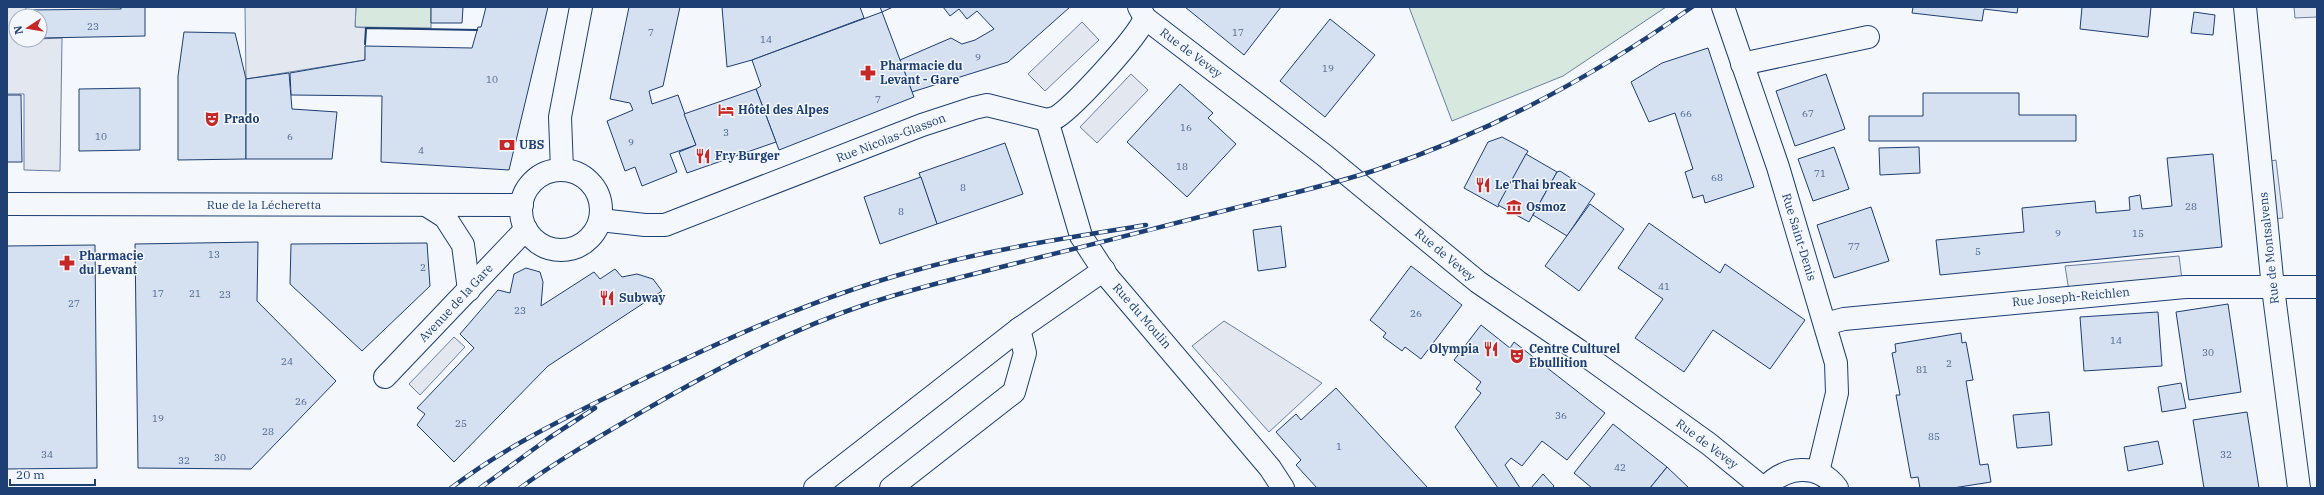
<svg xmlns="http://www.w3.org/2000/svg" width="2324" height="495" font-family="'IBM Plex Serif',serif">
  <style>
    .green { fill: #d7e8df; stroke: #687fa3 }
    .parking { fill: #e3e8f0; stroke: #687fa3 }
    .building { fill: #d5e0f0; stroke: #1d3f73 }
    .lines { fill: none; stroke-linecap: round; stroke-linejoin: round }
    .minor-casing { stroke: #1d3f73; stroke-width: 24 }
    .major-casing { stroke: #1d3f73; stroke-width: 24 }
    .minor { stroke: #f4f7fb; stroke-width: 22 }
    .major { stroke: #f4f7fb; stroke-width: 22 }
    .rail-casing { stroke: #1d3f73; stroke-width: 4.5 }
    .rail { stroke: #f4f7fb; stroke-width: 3; stroke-dasharray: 9; stroke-linecap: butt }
    .wall { stroke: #1d3f73; stroke-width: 2 }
    .labels { text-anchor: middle; stroke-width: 3; stroke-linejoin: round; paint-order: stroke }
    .number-label { font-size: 10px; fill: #4b6792 }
    .street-label { font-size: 12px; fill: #1d3f73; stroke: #f4f7fb }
    .poi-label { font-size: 12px; font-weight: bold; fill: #1d3f73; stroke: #f4f7fb; text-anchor: start }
  </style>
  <rect width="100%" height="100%" fill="#f4f7fb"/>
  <g class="green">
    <polygon points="356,7 431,7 431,28 355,27"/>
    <polygon points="1409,7 1666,7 1563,76 1452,121"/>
  </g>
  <g class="parking">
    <polygon points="7,7 26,7 26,16 16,16 16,40 62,38 60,171 24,170 24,94 7,94"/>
    <polygon points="245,7 356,7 355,27 366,28 365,60 246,79"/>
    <polygon points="2294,7 2317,7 2317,17 2295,18"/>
    <polygon points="1082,22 1099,40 1045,91 1028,74"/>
    <polygon points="1131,74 1148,90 1097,143 1080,127"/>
    <polygon points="2276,160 2283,218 2261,220 2256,164"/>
    <polygon points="2179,256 2182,280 2069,291 2065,266"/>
    <polygon points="1224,321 1322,383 1269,432 1192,346"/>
    <polygon points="454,337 465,347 420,395 409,384"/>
  </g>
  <g class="building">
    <polygon points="121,7 145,7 145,36 40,38 40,16 26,16 26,10 121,9"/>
    <polygon points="431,7 463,7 462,23 431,23"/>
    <polygon points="486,7 548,7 509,170 381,162 382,96 291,95 290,73 365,60 365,46 472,48 478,27 481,27"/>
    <polygon points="629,7 680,7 663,86 649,91 652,104 678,95 696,145 670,154 677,172 642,186 635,167 625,171 607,121 633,110 630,103 610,99"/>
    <polygon points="722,7 860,7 864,18 752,60 727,67"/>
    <polygon points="880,7 893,7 882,12"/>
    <polygon points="943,7 1070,7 1008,62 912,92 900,60 951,38 962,44 975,40 994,29 977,11 967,19 959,9 950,16"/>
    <polygon points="1185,7 1281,7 1244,55"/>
    <polygon points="1913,7 2018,7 2017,13 1984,9 1982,21 1912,13"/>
    <polygon points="2082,7 2151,7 2148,37 2080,29"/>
    <polygon points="882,12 914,97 779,150 756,89 761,86 752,60"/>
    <polygon points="2194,12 2215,15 2213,35 2191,33"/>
    <polygon points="1330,19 1375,55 1325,117 1280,81"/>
    <polygon points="184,32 235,33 246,79 246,159 178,160 178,76"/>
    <polygon points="1708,48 1754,187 1705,203 1703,195 1693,198 1685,172 1693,169 1675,113 1649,122 1631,82 1662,63"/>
    <polygon points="289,73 292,109 337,112 332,159 246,159 246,79"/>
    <polygon points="1826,74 1845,129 1795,146 1776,91"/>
    <polygon points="1180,84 1213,113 1208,118 1236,144 1187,197 1127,142"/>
    <polygon points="140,88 140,150 79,151 79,89"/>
    <polygon points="756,89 776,142 687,173 679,152 696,145 684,114"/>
    <polygon points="1923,93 2019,93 2019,115 2076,115 2076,141 1869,141 1869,116 1923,116"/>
    <polygon points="7,95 21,95 22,162 7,162"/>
    <polygon points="1502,137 1528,151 1498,207 1464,188 1488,142"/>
    <polygon points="1005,143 1023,194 937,224 919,173"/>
    <polygon points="1834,147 1849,189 1813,201 1798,159"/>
    <polygon points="1919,147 1920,173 1880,175 1879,148"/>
    <polygon points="1526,154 1557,172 1529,222 1498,205"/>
    <polygon points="2213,154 2222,247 1940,275 1936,240 2024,232 2022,208 2095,201 2096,213 2130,210 2129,197 2140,195 2142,209 2172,206 2167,158"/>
    <polygon points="1560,171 1595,194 1567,236 1533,215 1557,172"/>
    <polygon points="921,177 937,224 880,244 864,197"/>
    <polygon points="1590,204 1624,229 1579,291 1545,266"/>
    <polygon points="1871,207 1889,261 1834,278 1817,225"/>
    <polygon points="1649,223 1720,273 1725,264 1805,320 1770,369 1713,330 1684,372 1635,338 1663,299 1618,268"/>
    <polygon points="1281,226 1286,267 1258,271 1253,230"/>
    <polygon points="258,242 257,301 336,381 251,469 138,468 135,244"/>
    <polygon points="427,243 430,286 362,351 290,284 291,244"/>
    <polygon points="95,245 97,468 7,469 7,246"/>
    <polygon points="1411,266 1462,305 1421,359 1405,347 1402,351 1383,337 1386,333 1370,320"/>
    <polygon points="526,268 540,272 543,282 541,306 594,272 600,279 615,269 622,277 637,274 653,279 662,291 548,366 454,462 417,425 425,414 417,408 474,348 460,334 498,290 510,293 514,274"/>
    <polygon points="2228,304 2241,392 2189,400 2176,312"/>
    <polygon points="2158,312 2162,366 2084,371 2080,317"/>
    <polygon points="1481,325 1510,348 1514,342 1605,413 1567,460 1542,441 1522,466 1511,458 1505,465 1520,488 1498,488 1455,427 1481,393 1476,389 1481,382 1454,360"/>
    <polygon points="1961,333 1962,343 1966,342 1973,380 1966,381 1980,465 1988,464 1991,482 1953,488 1920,488 1918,477 1911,478 1896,395 1900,395 1892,353 1896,352 1895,344"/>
    <polygon points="2181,383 2186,408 2162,412 2158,387"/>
    <polygon points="1336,388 1428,488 1317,488 1296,465 1301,460 1276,432 1296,414 1301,420"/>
    <polygon points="2049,412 2052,445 2017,448 2013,415"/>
    <polygon points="2247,412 2259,488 2204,488 2193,420"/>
    <polygon points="1613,424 1667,467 1650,488 1592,488 1574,473"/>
    <polygon points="2158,441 2163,464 2128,471 2124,447"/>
    <polygon points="1667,467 1689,488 1650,488"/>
    <polygon points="1543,474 1554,486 1552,488 1531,488"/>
  </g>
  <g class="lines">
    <defs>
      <g id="minor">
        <polyline points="1139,7 1145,18 1324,155 1478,282 1578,350 1709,444 1763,488"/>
        <polyline points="2245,7 2273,288 2299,488"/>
        <polyline points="1742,64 1868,37"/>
        <polyline points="1047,120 1081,236 1107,276 1270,468 1283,488"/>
        <polyline points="562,170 560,117 581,7"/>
        <circle cx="561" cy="210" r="40"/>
        <polyline points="7,204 522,205"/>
        <polyline points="426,205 445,217 463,245 469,290"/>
        <path d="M600,220L645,225H665L922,125L974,108L987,105L1047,120L1057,117C1076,104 1137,38 1145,18"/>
        <polyline points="1825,324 1844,319 2185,287 2317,287"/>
        <polyline points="385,377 526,229"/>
        <polyline points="815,488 1019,329 1104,270"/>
        <polyline points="891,488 1014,392 1025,353 1019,329"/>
      </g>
      <g id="major">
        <polyline points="1723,7 1778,167 1836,363 1837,393 1818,472"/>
        <path d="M1765,488C1785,466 1818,462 1837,488"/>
      </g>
    </defs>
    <use href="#minor" class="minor-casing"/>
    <use href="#major" class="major-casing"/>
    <use href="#minor" class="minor"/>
    <use href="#major" class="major"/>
    <defs>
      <g id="rail">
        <path d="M451,488C506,446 569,416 631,385C723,340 814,298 913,271C990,249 1068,238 1146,225"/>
        <polyline points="480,488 549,438 595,408"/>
        <path d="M520,488C560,459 602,435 645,410C716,369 787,331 864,305C913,288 963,277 1013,264C1086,246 1158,228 1231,209C1280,196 1331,185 1379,169C1491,132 1596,75 1692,7"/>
      </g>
    </defs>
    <use href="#rail" class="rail-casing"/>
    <use href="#rail" class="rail"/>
    <polyline class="wall" points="365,44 366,28 477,30"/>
  </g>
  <defs>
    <symbol id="pharmacy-bare" viewBox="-9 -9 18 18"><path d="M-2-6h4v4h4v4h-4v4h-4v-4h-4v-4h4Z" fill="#c62828" stroke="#f4f7fb" stroke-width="2.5" paint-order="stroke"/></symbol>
    <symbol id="hotel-bare" viewBox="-9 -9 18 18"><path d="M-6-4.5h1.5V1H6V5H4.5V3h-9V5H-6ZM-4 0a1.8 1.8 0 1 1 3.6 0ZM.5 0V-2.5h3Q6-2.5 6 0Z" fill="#c62828" stroke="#f4f7fb" stroke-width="2.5" paint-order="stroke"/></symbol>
    <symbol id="theatre-bare" viewBox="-9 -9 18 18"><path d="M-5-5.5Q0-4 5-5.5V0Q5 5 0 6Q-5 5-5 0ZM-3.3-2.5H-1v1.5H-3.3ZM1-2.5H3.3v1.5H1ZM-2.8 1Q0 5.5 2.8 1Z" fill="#c62828" stroke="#f4f7fb" stroke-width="2.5" paint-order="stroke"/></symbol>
    <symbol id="bank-bare" viewBox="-9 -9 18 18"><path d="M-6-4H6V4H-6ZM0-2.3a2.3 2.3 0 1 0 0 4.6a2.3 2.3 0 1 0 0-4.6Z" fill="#c62828" stroke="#f4f7fb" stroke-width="2.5" paint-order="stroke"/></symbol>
    <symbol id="restaurant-bare" viewBox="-9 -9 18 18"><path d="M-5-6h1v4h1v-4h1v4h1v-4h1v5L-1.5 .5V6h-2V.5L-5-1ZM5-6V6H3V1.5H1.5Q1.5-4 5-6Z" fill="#c62828" stroke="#f4f7fb" stroke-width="2.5" paint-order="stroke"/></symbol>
    <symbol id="museum-bare" viewBox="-9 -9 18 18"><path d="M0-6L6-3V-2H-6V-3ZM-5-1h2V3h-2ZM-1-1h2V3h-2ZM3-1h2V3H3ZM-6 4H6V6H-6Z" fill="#c62828" stroke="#f4f7fb" stroke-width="2.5" paint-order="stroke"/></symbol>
  </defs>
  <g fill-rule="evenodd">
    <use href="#pharmacy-bare" x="857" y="62" width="22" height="22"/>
    <use href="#hotel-bare" x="715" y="99" width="22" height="22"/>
    <use href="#theatre-bare" x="201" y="108" width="22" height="22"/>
    <use href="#bank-bare" x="496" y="134" width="22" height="22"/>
    <use href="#restaurant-bare" x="692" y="145" width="22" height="22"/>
    <use href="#restaurant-bare" x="1472" y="174" width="22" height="22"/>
    <use href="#museum-bare" x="1503" y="196" width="22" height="22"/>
    <use href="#pharmacy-bare" x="56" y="252" width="22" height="22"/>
    <use href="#restaurant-bare" x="596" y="287" width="22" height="22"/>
    <use href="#restaurant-bare" x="1480" y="338" width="22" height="22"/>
    <use href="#theatre-bare" x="1506" y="345" width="22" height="22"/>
  </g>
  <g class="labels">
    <g class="number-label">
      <text x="93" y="30">23</text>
      <text x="651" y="36">7</text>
      <text x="1238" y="36">17</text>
      <text x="766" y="43">14</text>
      <text x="978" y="61">9</text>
      <text x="1328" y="72">19</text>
      <text x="492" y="83">10</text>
      <text x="878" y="103">7</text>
      <text x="1686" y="117">66</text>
      <text x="1808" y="117">67</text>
      <text x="1186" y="131">16</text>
      <text x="726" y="136">3</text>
      <text x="101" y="140">10</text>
      <text x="290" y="140">6</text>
      <text x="631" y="146">9</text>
      <text x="421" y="154">4</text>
      <text x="1182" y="170">18</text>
      <text x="1820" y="177">71</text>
      <text x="1717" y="181">68</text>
      <text x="963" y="191">8</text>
      <text x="2191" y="210">28</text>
      <text x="901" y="215">8</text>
      <text x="2058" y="237">9</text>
      <text x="2138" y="237">15</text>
      <text x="1854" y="250">77</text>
      <text x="1978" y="255">5</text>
      <text x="214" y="258">13</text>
      <text x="423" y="271">2</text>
      <text x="1664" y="290">41</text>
      <text x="158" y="297">17</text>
      <text x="195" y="297">21</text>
      <text x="225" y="298">23</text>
      <text x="74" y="307">27</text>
      <text x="520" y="314">23</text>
      <text x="1416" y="317">26</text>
      <text x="2116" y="344">14</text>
      <text x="2208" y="356">30</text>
      <text x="287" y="365">24</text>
      <text x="1949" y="367">2</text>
      <text x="1922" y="373">81</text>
      <text x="301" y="405">26</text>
      <text x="1561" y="419">36</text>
      <text x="158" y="422">19</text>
      <text x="461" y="427">25</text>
      <text x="268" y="435">28</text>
      <text x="1934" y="440">85</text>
      <text x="1339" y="450">1</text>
      <text x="47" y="458">34</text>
      <text x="2226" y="458">32</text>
      <text x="220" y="461">30</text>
      <text x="184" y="464">32</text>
      <text x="1620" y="471">42</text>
    </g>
    <g class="street-label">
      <text transform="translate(1191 53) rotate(37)" y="4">Rue de Vevey</text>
      <text transform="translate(891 138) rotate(-21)" y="4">Rue Nicolas-Glasson</text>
      <text x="264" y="209">Rue de la Lécheretta</text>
      <text transform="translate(1799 237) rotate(73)" y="4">Rue Saint-Denis</text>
      <text transform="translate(2269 248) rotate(-96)" y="4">Rue de Montsalvens</text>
      <text transform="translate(1445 255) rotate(40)" y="4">Rue de Vevey</text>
      <text transform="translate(2071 297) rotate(-5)" y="4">Rue Joseph-Reichlen</text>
      <text transform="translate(456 303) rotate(-47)" y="4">Avenue de la Gare</text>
      <text transform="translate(1142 316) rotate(49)" y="4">Rue du Moulin</text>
      <text transform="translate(1707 444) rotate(37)" y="4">Rue de Vevey</text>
    </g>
    <g class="poi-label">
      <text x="880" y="70">Pharmacie du<tspan x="880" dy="14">Levant - Gare</tspan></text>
      <text x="738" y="114">Hôtel des Alpes</text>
      <text x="224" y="123">Prado</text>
      <text x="519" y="149">UBS</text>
      <text x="715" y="160">Fry Burger</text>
      <text x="1495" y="189">Le Thai break</text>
      <text x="1526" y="211">Osmoz</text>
      <text x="79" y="260">Pharmacie<tspan x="79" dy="14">du Levant</tspan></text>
      <text x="619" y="302">Subway</text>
      <text x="1479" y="353" text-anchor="end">Olympia</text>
      <text x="1529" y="353">Centre Culturel<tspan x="1529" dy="14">Ebullition</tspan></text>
    </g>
  </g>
  <rect width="2324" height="495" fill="none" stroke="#1d3f73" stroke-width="16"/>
  <g transform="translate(28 28) rotate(258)"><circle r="19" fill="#f4f7fb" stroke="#9eadc5"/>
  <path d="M0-3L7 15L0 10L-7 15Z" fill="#c62828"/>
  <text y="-6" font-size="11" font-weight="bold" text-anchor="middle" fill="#1d3f73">N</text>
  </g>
  <path d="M10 479v6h85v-6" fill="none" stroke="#1d3f73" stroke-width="2"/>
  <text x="16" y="479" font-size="12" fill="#1d3f73" stroke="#f4f7fb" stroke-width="3" paint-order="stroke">20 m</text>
</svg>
